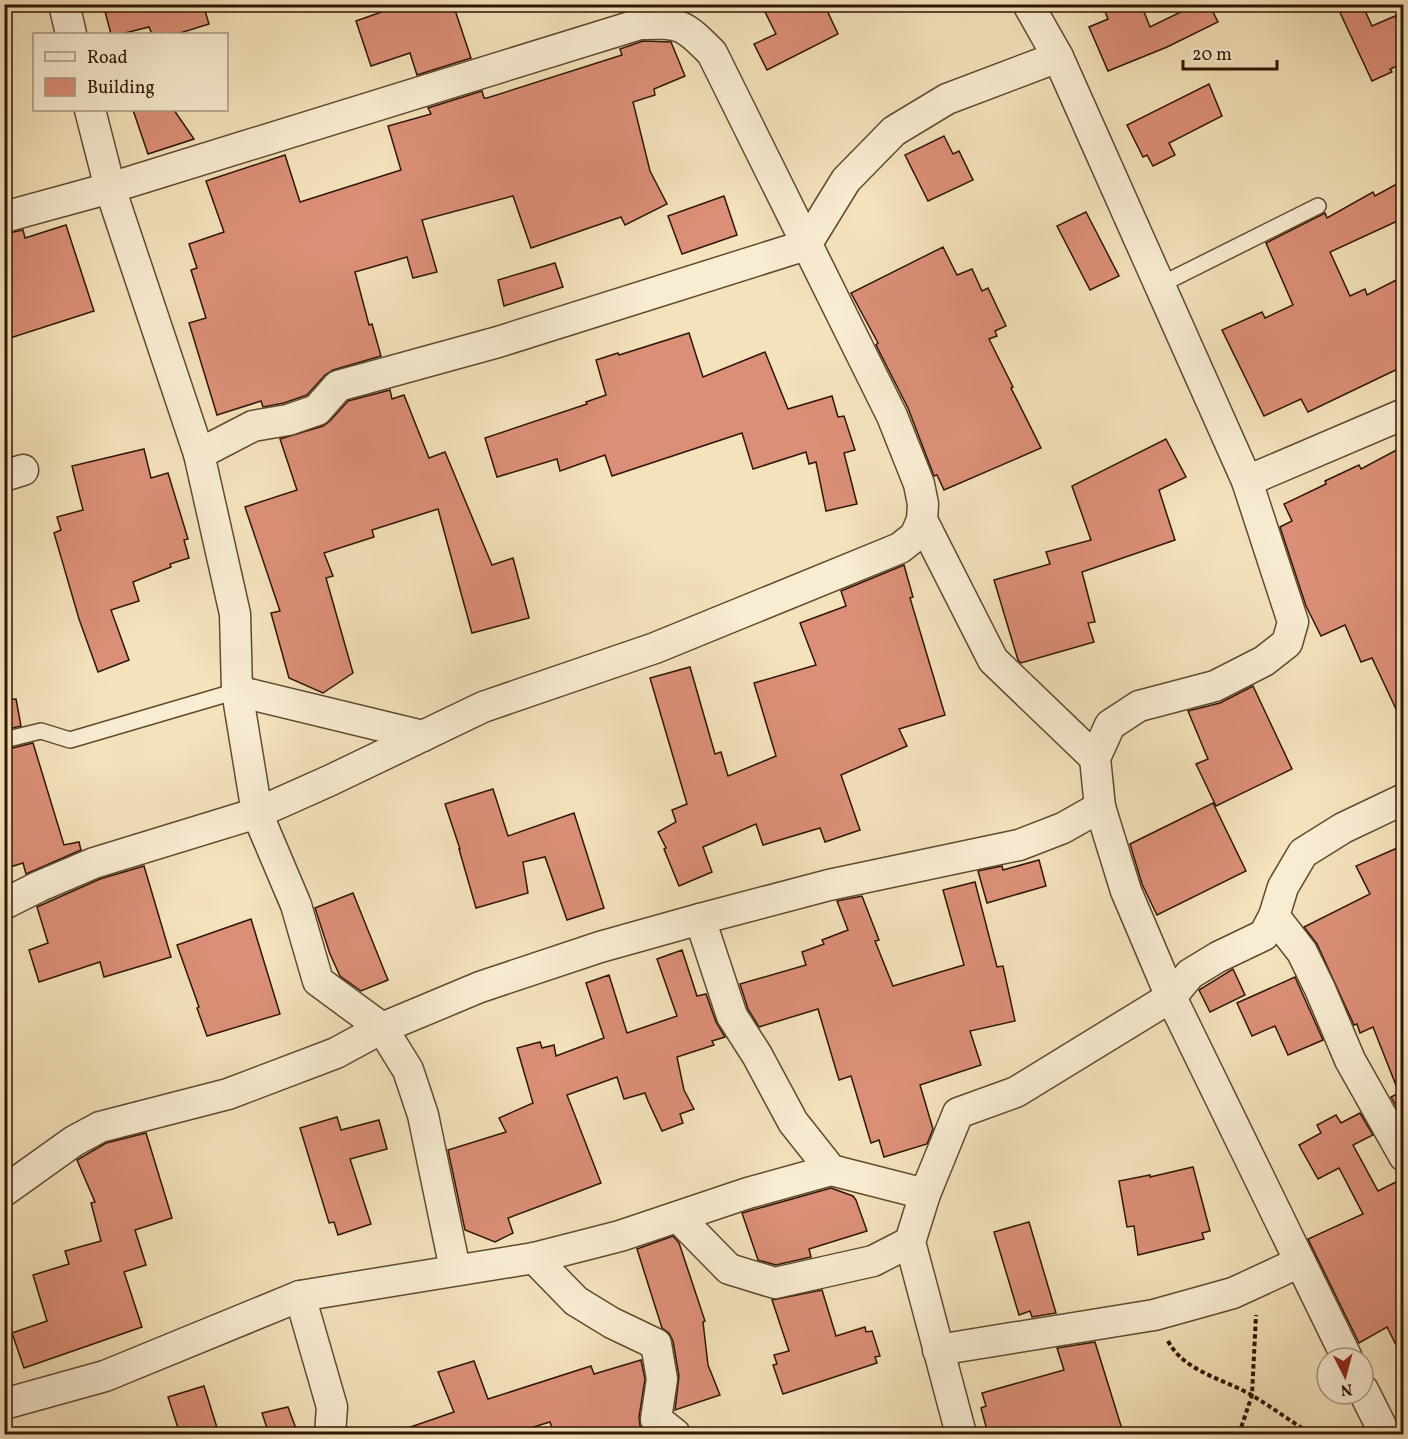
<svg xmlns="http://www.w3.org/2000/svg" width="1408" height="1439" font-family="Vollkorn,serif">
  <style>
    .building { fill: #dc8f78; stroke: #2f1700; stroke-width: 1.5 }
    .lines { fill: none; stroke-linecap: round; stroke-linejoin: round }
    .lane-casing { stroke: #604a2f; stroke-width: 18 }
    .street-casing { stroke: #604a2f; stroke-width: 33 }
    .path { stroke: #2f1700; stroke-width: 4; stroke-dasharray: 4.5 3; stroke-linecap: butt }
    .lane { stroke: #f8ecd3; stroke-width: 15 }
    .street { stroke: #f8ecd3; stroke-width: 30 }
  </style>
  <rect width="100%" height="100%" fill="#f4e2bb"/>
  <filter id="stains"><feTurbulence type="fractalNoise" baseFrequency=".00333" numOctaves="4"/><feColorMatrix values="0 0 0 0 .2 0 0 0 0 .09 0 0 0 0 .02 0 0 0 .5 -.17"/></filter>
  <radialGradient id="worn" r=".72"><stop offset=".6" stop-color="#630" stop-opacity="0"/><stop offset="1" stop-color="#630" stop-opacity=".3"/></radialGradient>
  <g class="building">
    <polygon points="103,4 203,4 209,24 177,34 152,34 149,27 121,34 111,34"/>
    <polygon points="404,4 453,4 471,58 417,75 410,53 371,66 356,21"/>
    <polygon points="761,4 824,4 838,34 767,70 754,44 776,34"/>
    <polygon points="1102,4 1141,4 1150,27 1197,4 1209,4 1218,22 1167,47 1108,71 1089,27 1108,19"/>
    <polygon points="1336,4 1362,4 1372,26 1395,16 1404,34 1404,63 1390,69 1392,72 1372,81"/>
    <polygon points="643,41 671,42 685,76 654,89 655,95 633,102 650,171 667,204 625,225 621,217 531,248 513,196 422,220 437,272 413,278 407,257 355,272 369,325 372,324 381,356 333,370 325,375 307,395 284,403 263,407 261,401 217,415 189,323 206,318 191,270 197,268 189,244 224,232 206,181 285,155 300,202 401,170 388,126 431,114 428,108 482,91 484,98 487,98 622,55 620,49"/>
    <polygon points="1209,84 1222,116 1169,143 1175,155 1153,166 1147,155 1143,157 1127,125"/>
    <polygon points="133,110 174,110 194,139 148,154"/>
    <polygon points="944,136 953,154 959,151 973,180 928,201 905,155"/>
    <polygon points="1404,180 1404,218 1330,252 1350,296 1365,289 1367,295 1404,276 1404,366 1308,412 1301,399 1264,416 1222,330 1262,312 1265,318 1293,305 1266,243 1325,213 1327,218 1373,192 1375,196"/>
    <polygon points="724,196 737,235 682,254 668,216"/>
    <polygon points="1086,212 1119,276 1090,290 1057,226"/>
    <polygon points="66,225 94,311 4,340 4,234 23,230 25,238"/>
    <polygon points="943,247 957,275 972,269 982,291 988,288 1006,326 995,331 997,336 989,339 1013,387 1011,388 1041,448 944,490 937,475 934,476 908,408 876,345 878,343 851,293"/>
    <polygon points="555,263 563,287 504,306 498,280"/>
    <polygon points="689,333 703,377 765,352 788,409 832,396 838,417 844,416 855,450 844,453 857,504 826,511 816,462 809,464 806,452 753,469 742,433 612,476 605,455 560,471 557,459 497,477 485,438 587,404 586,402 606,395 596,360 618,353 619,355"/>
    <polygon points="390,390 392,399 404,395 429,458 445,452 492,565 513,558 529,618 472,633 438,509 372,530 374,537 324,553 333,576 326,578 353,673 323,693 289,678 271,613 280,611 245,507 297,490 280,439 323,426 330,421 348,401"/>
    <polygon points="1166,439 1186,477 1159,490 1175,540 1082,572 1095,622 1088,623 1094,642 1021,663 1018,660 994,580 1050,564 1046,552 1091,540 1072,486"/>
    <polygon points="1404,446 1404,726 1372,658 1361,662 1345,625 1321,636 1306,606 1280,527 1292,521 1284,504 1326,484 1325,481 1359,465 1361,469"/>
    <polygon points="144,449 151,478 168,473 188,539 184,540 189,558 170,564 171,567 133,582 139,601 111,610 129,660 98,672 79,619 54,533 61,530 57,517 83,510 72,466"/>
    <polygon points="904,565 913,597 910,598 945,715 899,729 907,746 841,775 860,830 825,842 820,828 763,845 756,824 703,847 712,872 679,886 664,849 666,848 658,832 676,822 672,810 687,804 650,678 690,667 715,754 721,752 728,776 776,756 754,683 816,665 800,623 846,606 841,591"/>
    <polygon points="1253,686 1292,769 1216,806 1196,764 1208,759 1188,711 1220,703"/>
    <polygon points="16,699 21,726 4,730 4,700"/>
    <polygon points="33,743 64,845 79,842 81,850 26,874 23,863 4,869 4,750"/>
    <polygon points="493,789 508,836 574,813 604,908 567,920 545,857 523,862 528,893 476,908 459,849 460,849 445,804"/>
    <polygon points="1213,803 1246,871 1157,915 1142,884 1130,844"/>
    <polygon points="1404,845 1404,1120 1391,1097 1399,1093 1373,1027 1360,1033 1357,1024 1354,1025 1317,944 1304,927 1370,894 1356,866"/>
    <polygon points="1039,860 1046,886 987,903 978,871 1002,866 1003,870"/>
    <polygon points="144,866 171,957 104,977 100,962 39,982 29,950 48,943 37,907 100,879"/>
    <polygon points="975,882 997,967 1003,966 1015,1021 970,1031 981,1065 920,1085 933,1129 927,1144 884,1157 879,1140 871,1143 851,1076 839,1080 818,1009 759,1027 748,1009 740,984 806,965 802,952 824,944 822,940 848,930 837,901 862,896 879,940 875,941 893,986 964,965 943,890"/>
    <polygon points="353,893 388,980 361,991 340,976 330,954 315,908"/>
    <polygon points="251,919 280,1014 207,1036 197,1008 199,1007 177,945"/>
    <polygon points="682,950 697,996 706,994 716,1022 725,1037 712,1041 714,1045 677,1057 684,1090 694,1109 680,1114 683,1123 662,1131 648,1101 645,1093 624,1099 617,1077 567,1095 601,1183 508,1218 513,1233 495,1242 465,1230 448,1150 506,1132 499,1118 533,1103 517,1048 540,1042 542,1048 554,1045 556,1056 604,1038 586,983 609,975 627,1033 677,1016 657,959"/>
    <polygon points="1233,969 1245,995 1210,1012 1199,990"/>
    <polygon points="1295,977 1323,1040 1288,1055 1275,1026 1252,1036 1237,1003"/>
    <polygon points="1360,1113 1373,1135 1353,1145 1378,1191 1404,1178 1404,1361 1387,1327 1359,1343 1308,1239 1363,1214 1339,1168 1318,1179 1299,1145 1321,1133 1317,1125 1336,1115 1341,1123"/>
    <polygon points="337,1117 341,1130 379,1120 387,1149 350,1159 371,1224 338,1235 334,1222 329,1223 300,1128"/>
    <polygon points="146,1133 172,1218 135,1230 146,1265 124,1272 142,1327 24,1368 12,1333 47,1321 33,1275 69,1264 65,1251 101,1241 91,1203 95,1202 77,1160 106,1143"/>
    <polygon points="1193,1167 1210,1231 1202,1233 1204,1239 1138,1255 1134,1226 1127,1227 1119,1181 1150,1175 1150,1177"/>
    <polygon points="831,1188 853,1196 856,1200 867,1231 809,1249 811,1257 776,1265 758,1260 742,1213"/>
    <polygon points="1029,1222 1056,1313 1032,1317 1030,1311 1019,1315 994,1232"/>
    <polygon points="673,1236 679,1243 705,1321 703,1322 708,1365 720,1395 675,1410 679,1376 673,1341 669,1333 662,1328 637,1249"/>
    <polygon points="822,1290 836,1336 865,1327 866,1332 872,1331 880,1356 875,1357 877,1363 783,1394 773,1365 777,1364 774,1355 789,1351 772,1300"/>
    <polygon points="1095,1342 1122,1429 1105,1434 988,1434 981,1408 986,1406 982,1393 1064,1370 1057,1348"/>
    <polygon points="641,1360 645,1379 639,1417 640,1426 648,1434 554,1434 550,1422 511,1434 400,1434 399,1431 454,1412 438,1372 474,1361 488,1399 591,1366 594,1374"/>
    <polygon points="204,1386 219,1434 180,1434 168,1397"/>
    <polygon points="288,1407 298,1434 269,1434 262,1413"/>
  </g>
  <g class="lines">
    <defs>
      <g id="lane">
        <polyline points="1160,285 1318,206"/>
        <polyline points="4,740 41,731 70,740 237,691"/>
      </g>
      <g id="street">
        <polyline points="64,4 71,34"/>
        <polyline points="1028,4 1058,57 1247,481 1293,622 1287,643 1264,661 1215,686 1139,706 1110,725 1095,758 1100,807 1126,891 1171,997 1347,1358"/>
        <polyline points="90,110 110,188 199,454 235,614 237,691 257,813 296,905 318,981 382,1028 408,1070 423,1115 455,1269"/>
        <path d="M4,217L110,188L640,24C681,23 682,23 712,53L892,416L919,484L923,504L922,520L915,536L900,548L655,648L483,707L331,780L257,813L94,863L40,886L4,904"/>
        <polyline points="199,454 253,426 288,420 317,410 338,386 498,342 806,245 846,180 894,131 947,99 1058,57"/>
        <polyline points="4,476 23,470"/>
        <polyline points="1247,481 1404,414"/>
        <polyline points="922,520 993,660 1095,758"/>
        <polyline points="237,691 423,736"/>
        <polyline points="1274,916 1302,952 1320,989 1350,1060 1404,1156"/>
        <polyline points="700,919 732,1016 757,1055 793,1122 831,1170"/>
        <polyline points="4,1191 74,1141 100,1127 228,1094 336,1053 382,1028 480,987 600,947 700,919 829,885 1019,845 1063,828 1100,807"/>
        <polyline points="925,1194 910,1242 961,1434"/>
        <polyline points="678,1217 729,1269 775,1283 873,1261 910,1242"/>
        <polyline points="534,1258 576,1301 612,1323 656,1344 662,1379 656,1419 675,1434"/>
        <polyline points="300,1296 332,1407 330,1434"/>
        <polyline points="938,1350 1154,1315 1233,1293 1300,1262"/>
        <polyline points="1363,1390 1385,1434"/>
        <polyline points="4,1404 105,1376 300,1296 534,1258 620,1236 748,1193 831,1170 925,1194 958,1113 1016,1092 1171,997 1190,974 1218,957 1264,935 1274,916 1283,887 1303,853 1343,828 1404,799"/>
      </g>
    </defs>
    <use href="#lane" class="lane-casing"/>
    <use href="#street" class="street-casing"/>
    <g class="path">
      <path d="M1168,1341C1184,1372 1225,1379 1253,1396C1273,1408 1292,1422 1311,1434"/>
      <polyline points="1239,1434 1252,1395 1256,1315"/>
    </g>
    <use href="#lane" class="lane"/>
    <use href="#street" class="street"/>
  </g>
  <rect width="1408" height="1439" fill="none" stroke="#f4e2bb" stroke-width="24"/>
  <rect x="6" y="6" width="1396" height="1427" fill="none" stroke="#2f1700" stroke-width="3"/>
  <rect x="12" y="12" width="1384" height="1415" fill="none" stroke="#2f1700" stroke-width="1.5"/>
  <rect x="33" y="33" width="195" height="78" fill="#f8ecd3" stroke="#a8977f" stroke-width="1.5"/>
  <rect x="45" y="52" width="30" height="9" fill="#f8ecd3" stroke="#a8977f" stroke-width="1.5"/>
  <text x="87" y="63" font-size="18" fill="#2f1700">Road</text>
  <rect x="45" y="78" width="30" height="18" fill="#dc8f78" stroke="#a8977f" stroke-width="1.5"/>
  <text x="87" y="93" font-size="18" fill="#2f1700">Building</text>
  <g transform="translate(1345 1376) rotate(174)"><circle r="28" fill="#f8ecd3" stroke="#a8977f" stroke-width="1.5"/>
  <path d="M0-4.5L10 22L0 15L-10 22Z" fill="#8f2418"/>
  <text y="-9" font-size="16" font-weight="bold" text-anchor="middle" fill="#2f1700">N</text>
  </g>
  <path d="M1183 60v9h94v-9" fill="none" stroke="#2f1700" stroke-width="3"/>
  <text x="1192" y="60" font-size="18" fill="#2f1700" stroke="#f8ecd3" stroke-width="4.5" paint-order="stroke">20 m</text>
  <rect width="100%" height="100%" filter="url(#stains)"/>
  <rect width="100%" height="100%" fill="url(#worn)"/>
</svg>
